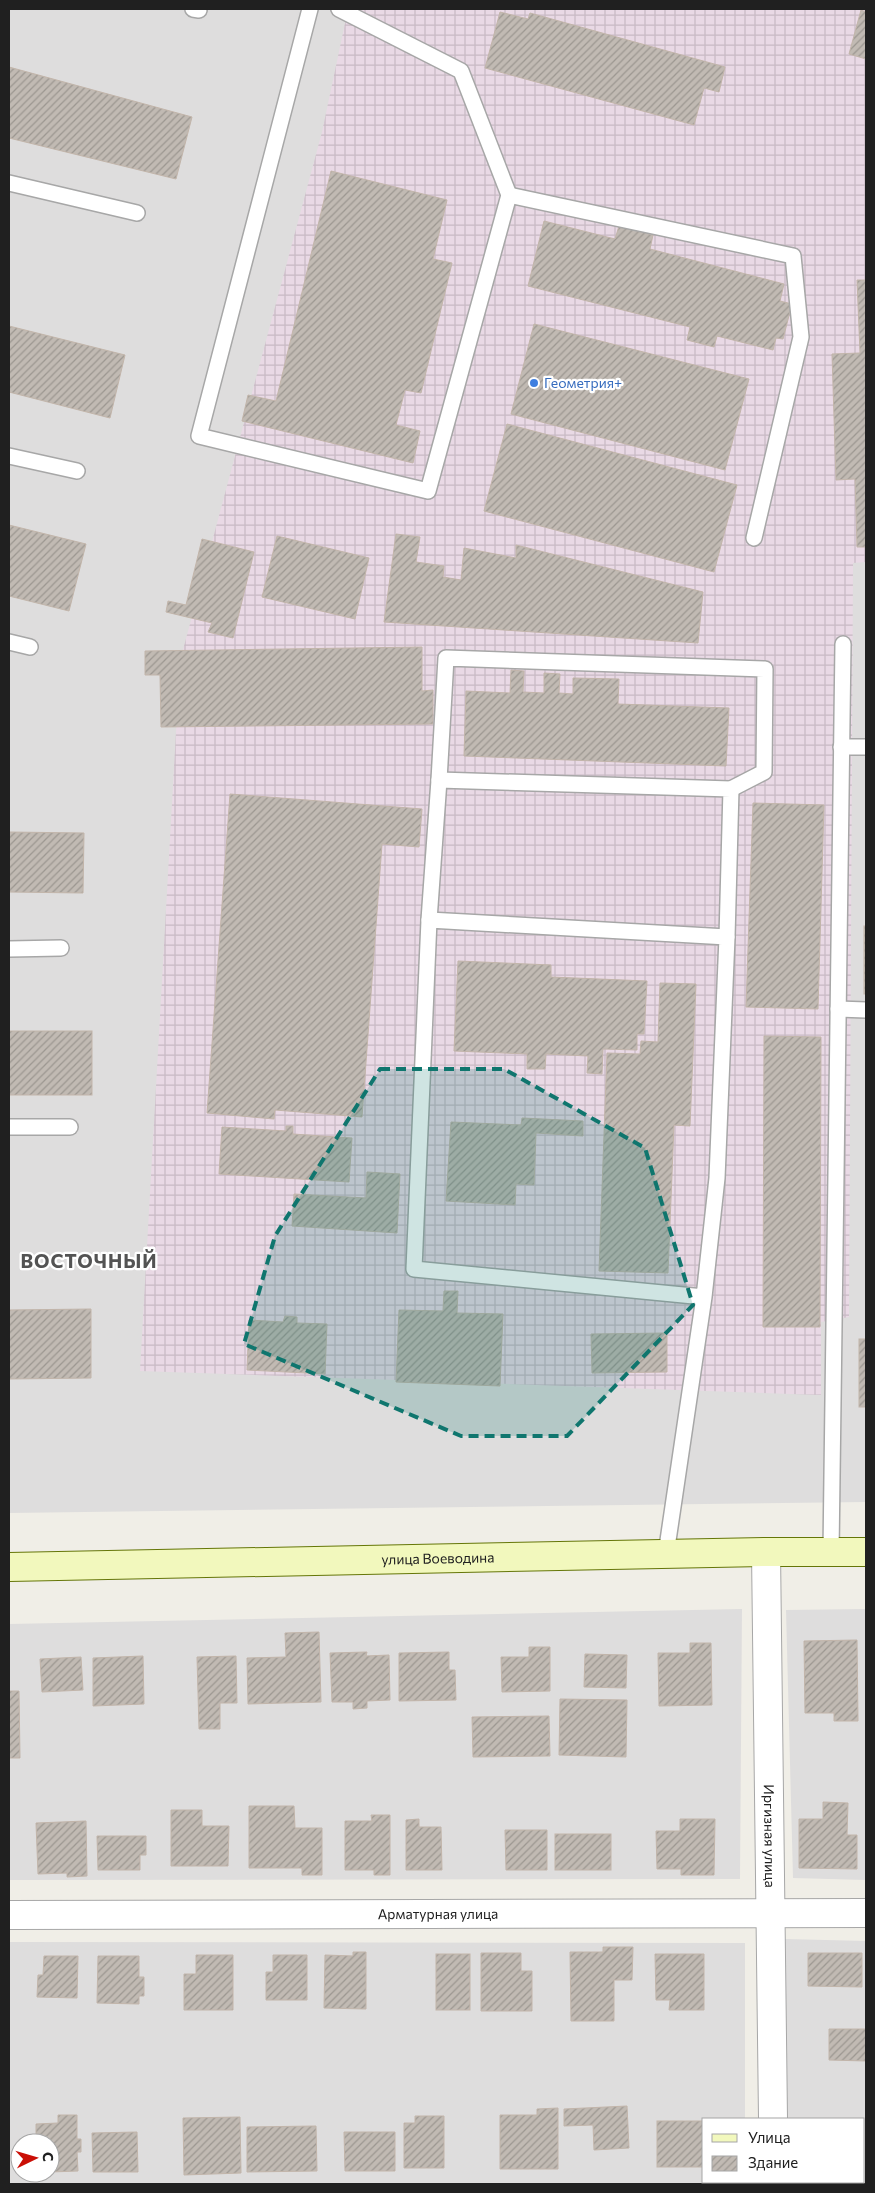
<svg xmlns="http://www.w3.org/2000/svg" width="875" height="2193" font-family="Commissioner,sans-serif">
  <style>
    .residential { fill: #dedddd; fill-rule: evenodd }
    .industrial { fill: url(#industrial-grid) }
    .building { fill: url(#building-hatch); stroke: #c2b5aa }
    .lines { fill: none; stroke-linecap: round; stroke-linejoin: round }
    .lane-casing { stroke: #a7a7a7; stroke-width: 18 }
    .street-casing { stroke: #a7a7a7; stroke-width: 30 }
    .secondary-casing { stroke: #657608; stroke-width: 30 }
    .lane { stroke: #fff; stroke-width: 15 }
    .street { stroke: #fff; stroke-width: 28 }
    .secondary { stroke: #f2f8bd; stroke-width: 28 }
    .marked { fill: #0f766e; fill-opacity: 0.2; stroke: #0f766e; stroke-width: 4; stroke-dasharray: 10 6; stroke-linejoin: round }
    .shop-dot { fill: #3f7fe0; stroke: #fff; stroke-width: 2 }
    .labels { text-anchor: middle; stroke-width: 4.5; stroke-linejoin: round; paint-order: stroke }
    .shop-label { font-size: 14px; fill: #366cbe; stroke: #fff; text-anchor: start }
    .street-label { font-size: 14px; fill: #202020; stroke: #fff }
    .district-label { font-size: 19px; font-weight: bold; letter-spacing: 1px; fill: #535353; stroke: #fff }
  </style>
  <defs>
    <pattern id="industrial-grid" width="8" height="8" patternUnits="userSpaceOnUse" patternTransform="scale(1.25)"><rect width="8" height="8" fill="#e9d9e5"/><path d="M0 4h8M4 0v8" fill="none" stroke="#c8bac4"/></pattern>
    <pattern id="building-hatch" width="6" height="6" patternUnits="userSpaceOnUse" patternTransform="scale(1.25)"><rect width="6" height="6" fill="#c1bab3"/><path d="M-1 1l2-2M0 6l6-6M5 7l2-2" fill="none" stroke="#9c9791"/></pattern>
  </defs>
  <rect width="100%" height="100%" fill="#f0eee7"/>
  <g class="residential">
    <polygon points="9,9 866,9 866,1502 9,1513"/>
    <polygon points="742,1609 740,1879 9,1880 9,1624"/>
    <polygon points="866,1609 866,1880 793,1878 786,1610"/>
    <polygon points="785,1939 866,1941 866,2184 786,2183 864,2182 864,2119 786,2119"/>
    <path d="M9,1942L745,1943V2119H704V2182H745V2184H9ZM20,2143H50V2173H20Z"/>
  </g>
  <polygon class="industrial" points="348,9 866,9 866,562 853,563 849,1317 821,1322 821,1395 140,1371 180,661 322,132"/>
  <g class="building">
    <polygon points="861,10 866,12 866,59 849,54"/>
    <polygon points="500,12 528,19 530,13 725,67 719,92 704,88 694,125 485,68"/>
    <polygon points="9,67 192,117 176,179 9,138"/>
    <polygon points="331,171 447,200 433,259 452,263 421,393 405,390 396,425 420,431 413,463 242,421 248,395 276,401"/>
    <polygon points="544,221 615,239 619,226 653,235 650,249 784,284 780,301 792,304 783,339 776,338 773,350 717,336 714,347 687,340 690,327 528,286"/>
    <polygon points="857,280 866,280 866,547 857,547 855,479 836,480 832,354 860,353"/>
    <polygon points="534,324 749,379 725,470 511,414"/>
    <polygon points="9,326 125,355 110,418 9,392"/>
    <polygon points="507,424 737,485 714,572 484,511"/>
    <polygon points="9,525 86,544 69,611 9,596"/>
    <polygon points="396,534 420,537 416,562 444,566 443,577 461,580 464,548 516,558 516,545 703,592 698,643 384,622"/>
    <polygon points="277,536 369,558 355,619 262,597"/>
    <polygon points="202,539 254,552 233,638 208,632 212,623 166,612 168,601 186,605"/>
    <polygon points="422,647 422,691 433,690 433,724 161,727 160,675 145,675 145,651"/>
    <polygon points="511,670 524,671 523,692 544,693 544,673 560,674 559,693 573,694 573,678 619,679 618,704 729,708 726,766 464,756 466,691 510,693"/>
    <polygon points="230,794 422,809 419,847 382,844 362,1117 275,1110 274,1119 207,1113"/>
    <polygon points="753,803 824,805 818,1009 746,1007"/>
    <polygon points="9,832 84,833 83,893 9,892"/>
    <rect x="864" y="926" width="2" height="68"/>
    <polygon points="458,961 551,965 551,977 647,981 644,1034 637,1034 637,1050 603,1049 602,1074 587,1073 588,1056 546,1054 545,1069 527,1069 527,1054 454,1051"/>
    <polygon points="660,983 696,984 690,1126 674,1125 668,1273 599,1271 607,1053 640,1054 641,1041 658,1042"/>
    <rect x="9" y="1031" width="83" height="64"/>
    <polygon points="764,1036 821,1037 820,1327 763,1327"/>
    <polygon points="522,1118 583,1121 583,1136 536,1133 534,1185 516,1184 515,1205 446,1201 451,1122 521,1125"/>
    <polygon points="286,1126 293,1126 293,1134 352,1138 349,1182 219,1174 222,1127 286,1131"/>
    <polygon points="367,1172 400,1174 397,1233 292,1226 294,1194 366,1198"/>
    <polygon points="444,1291 458,1291 457,1313 503,1314 500,1386 396,1382 399,1310 443,1311"/>
    <polygon points="91,1309 91,1378 9,1379 9,1310"/>
    <polygon points="285,1316 297,1317 297,1323 327,1324 325,1374 247,1370 249,1320 283,1322"/>
    <polygon points="667,1333 667,1372 592,1373 591,1334"/>
    <rect x="859" y="1339" width="7" height="68"/>
    <polygon points="319,1632 321,1702 248,1704 247,1658 286,1657 285,1633"/>
    <polygon points="857,1640 858,1721 834,1721 834,1713 805,1713 804,1641"/>
    <polygon points="690,1643 711,1643 712,1705 659,1706 658,1653 690,1653"/>
    <polygon points="529,1647 550,1647 550,1691 502,1692 501,1657 529,1657"/>
    <polygon points="367,1652 366,1656 389,1655 390,1700 367,1701 367,1708 353,1709 353,1702 332,1702 330,1653"/>
    <polygon points="449,1652 449,1670 455,1670 456,1700 399,1701 399,1653"/>
    <polygon points="585,1654 627,1655 626,1688 584,1687"/>
    <polygon points="143,1656 144,1704 93,1706 93,1658"/>
    <polygon points="236,1656 237,1703 220,1703 220,1729 199,1729 197,1657"/>
    <polygon points="81,1657 83,1690 42,1692 40,1659"/>
    <polygon points="9,1691 19,1691 20,1758 9,1758"/>
    <polygon points="560,1699 627,1700 626,1757 559,1755"/>
    <polygon points="549,1716 550,1756 473,1757 472,1717"/>
    <polygon points="823,1802 848,1803 847,1835 857,1835 857,1869 799,1868 799,1819 823,1819"/>
    <polygon points="249,1806 294,1806 295,1828 322,1828 322,1875 302,1875 302,1868 249,1868"/>
    <polygon points="171,1810 202,1810 202,1826 229,1826 228,1866 171,1866"/>
    <polygon points="371,1815 390,1815 390,1875 374,1875 374,1870 345,1870 345,1821 372,1821"/>
    <polygon points="419,1819 419,1827 441,1827 442,1870 406,1870 406,1820"/>
    <polygon points="680,1819 715,1819 714,1875 681,1875 681,1869 657,1869 656,1831 680,1831"/>
    <polygon points="86,1821 87,1876 67,1877 67,1873 38,1874 36,1823"/>
    <polygon points="505,1830 547,1830 547,1870 506,1870"/>
    <rect x="555" y="1834" width="56" height="36"/>
    <polygon points="97,1836 146,1836 146,1855 140,1855 140,1870 98,1870"/>
    <polygon points="603,1947 633,1947 632,1980 614,1980 614,2021 571,2021 570,1952 603,1952"/>
    <polygon points="353,1952 366,1952 366,2009 324,2008 325,1955 353,1956"/>
    <polygon points="481,1953 521,1953 521,1971 532,1971 532,2011 481,2011"/>
    <polygon points="808,1953 862,1953 862,1987 808,1986"/>
    <rect x="436" y="1954" width="34" height="56"/>
    <polygon points="655,1954 704,1954 704,2010 669,2010 670,2000 656,2000"/>
    <polygon points="196,1955 233,1955 233,2010 184,2010 184,1974 196,1974"/>
    <polygon points="273,1955 307,1955 307,2000 266,2000 266,1972 273,1972"/>
    <polygon points="44,1956 78,1956 77,1998 37,1997 38,1975 43,1975"/>
    <polygon points="98,1956 139,1956 139,1977 144,1977 144,1996 139,1996 139,2004 97,2003"/>
    <polygon points="829,2029 866,2029 866,2061 829,2060"/>
    <polygon points="627,2106 629,2148 594,2150 593,2125 564,2126 564,2109"/>
    <polygon points="558,2108 558,2169 500,2169 500,2115 537,2115 537,2109"/>
    <polygon points="58,2115 77,2115 77,2139 81,2139 81,2152 77,2152 78,2171 50,2172 50,2143 36,2143 36,2124 58,2123"/>
    <polygon points="415,2116 444,2116 444,2168 404,2168 404,2123 415,2123"/>
    <polygon points="240,2117 241,2173 184,2175 183,2118"/>
    <rect x="657" y="2121" width="47" height="46"/>
    <polygon points="316,2126 317,2171 247,2172 247,2127"/>
    <polygon points="137,2132 138,2172 93,2172 92,2133"/>
    <polygon points="344,2132 395,2132 395,2171 345,2171"/>
  </g>
  <g class="lines">
    <defs>
      <g id="lane">
        <polyline points="193,9 199,10"/>
        <polyline points="310,9 199,436 428,491 509,195 461,71 339,9"/>
        <polyline points="9,183 137,213"/>
        <polyline points="509,195 793,256 801,337 754,538"/>
        <polyline points="9,456 77,471"/>
        <polyline points="9,642 30,647"/>
        <polyline points="841,747 866,747"/>
        <polyline points="439,780 446,658 765,669 764,772 731,789"/>
        <polyline points="429,920 439,780 731,789 727,937"/>
        <polyline points="9,949 61,948"/>
        <polyline points="838,1009 866,1010"/>
        <polyline points="9,1127 70,1127"/>
        <polyline points="831,1552 843,644"/>
        <polyline points="666,1554 704,1297 717,1178 727,937 429,920 414,1269 704,1297"/>
      </g>
      <g id="street">
        <path id="s1" d="M766,1552L773,2119"/>
        <path id="s2" d="M9,1915L866,1913"/>
        <polyline points="773,2182 773,2184"/>
      </g>
      <g id="secondary">
        <path id="s3" d="M9,1567L766,1552H866"/>
      </g>
    </defs>
    <use href="#lane" class="lane-casing"/>
    <use href="#street" class="street-casing"/>
    <use href="#secondary" class="secondary-casing"/>
    <use href="#lane" class="lane"/>
    <use href="#street" class="street"/>
    <use href="#secondary" class="secondary"/>
  </g>
  <path class="marked" d="M380,1069H504L645,1148L693,1305L567,1436H461L244,1344L275,1236Z"/>
  <circle class="shop-dot" cx="534" cy="383" r="5"/>
  <g class="labels">
    <g class="shop-label">
      <text x="544" y="388">Геометрия+</text>
    </g>
    <g class="street-label">
      <text dy="5" stroke="none"><textPath href="#s3" startOffset="429">улица Воеводина</textPath></text>
      <text dy="5" stroke="none"><textPath href="#s1" startOffset="284">Иргизная улица</textPath></text>
      <text dy="5" stroke="none"><textPath href="#s2" startOffset="429">Арматурная улица</textPath></text>
    </g>
    <g class="district-label">
      <text x="89" y="1268">ВОСТОЧНЫЙ</text>
    </g>
  </g>
  <rect width="875" height="2193" fill="none" stroke="#202020" stroke-width="20"/>
  <rect x="702" y="2118" width="162" height="65" fill="#ffffff" stroke="#a6a6a6"/>
  <rect x="712" y="2134" width="25" height="8" fill="#f2f8bd" stroke="#a6a6a6"/>
  <text x="748" y="2143" font-size="15" fill="#202020">Улица</text>
  <rect x="712" y="2156" width="25" height="15" fill="url(#building-hatch)" stroke="#a6a6a6"/>
  <text x="748" y="2168" font-size="15" fill="#202020">Здание</text>
  <g transform="translate(35 2158) rotate(85)"><circle r="24" fill="#ffffff" stroke="#a6a6a6"/>
  <path d="M0-4L9 19L0 12L-9 19Z" fill="#ca0f06"/>
  <text y="-8" font-size="14" font-weight="bold" text-anchor="middle" fill="#202020">С</text>
  </g>
</svg>
